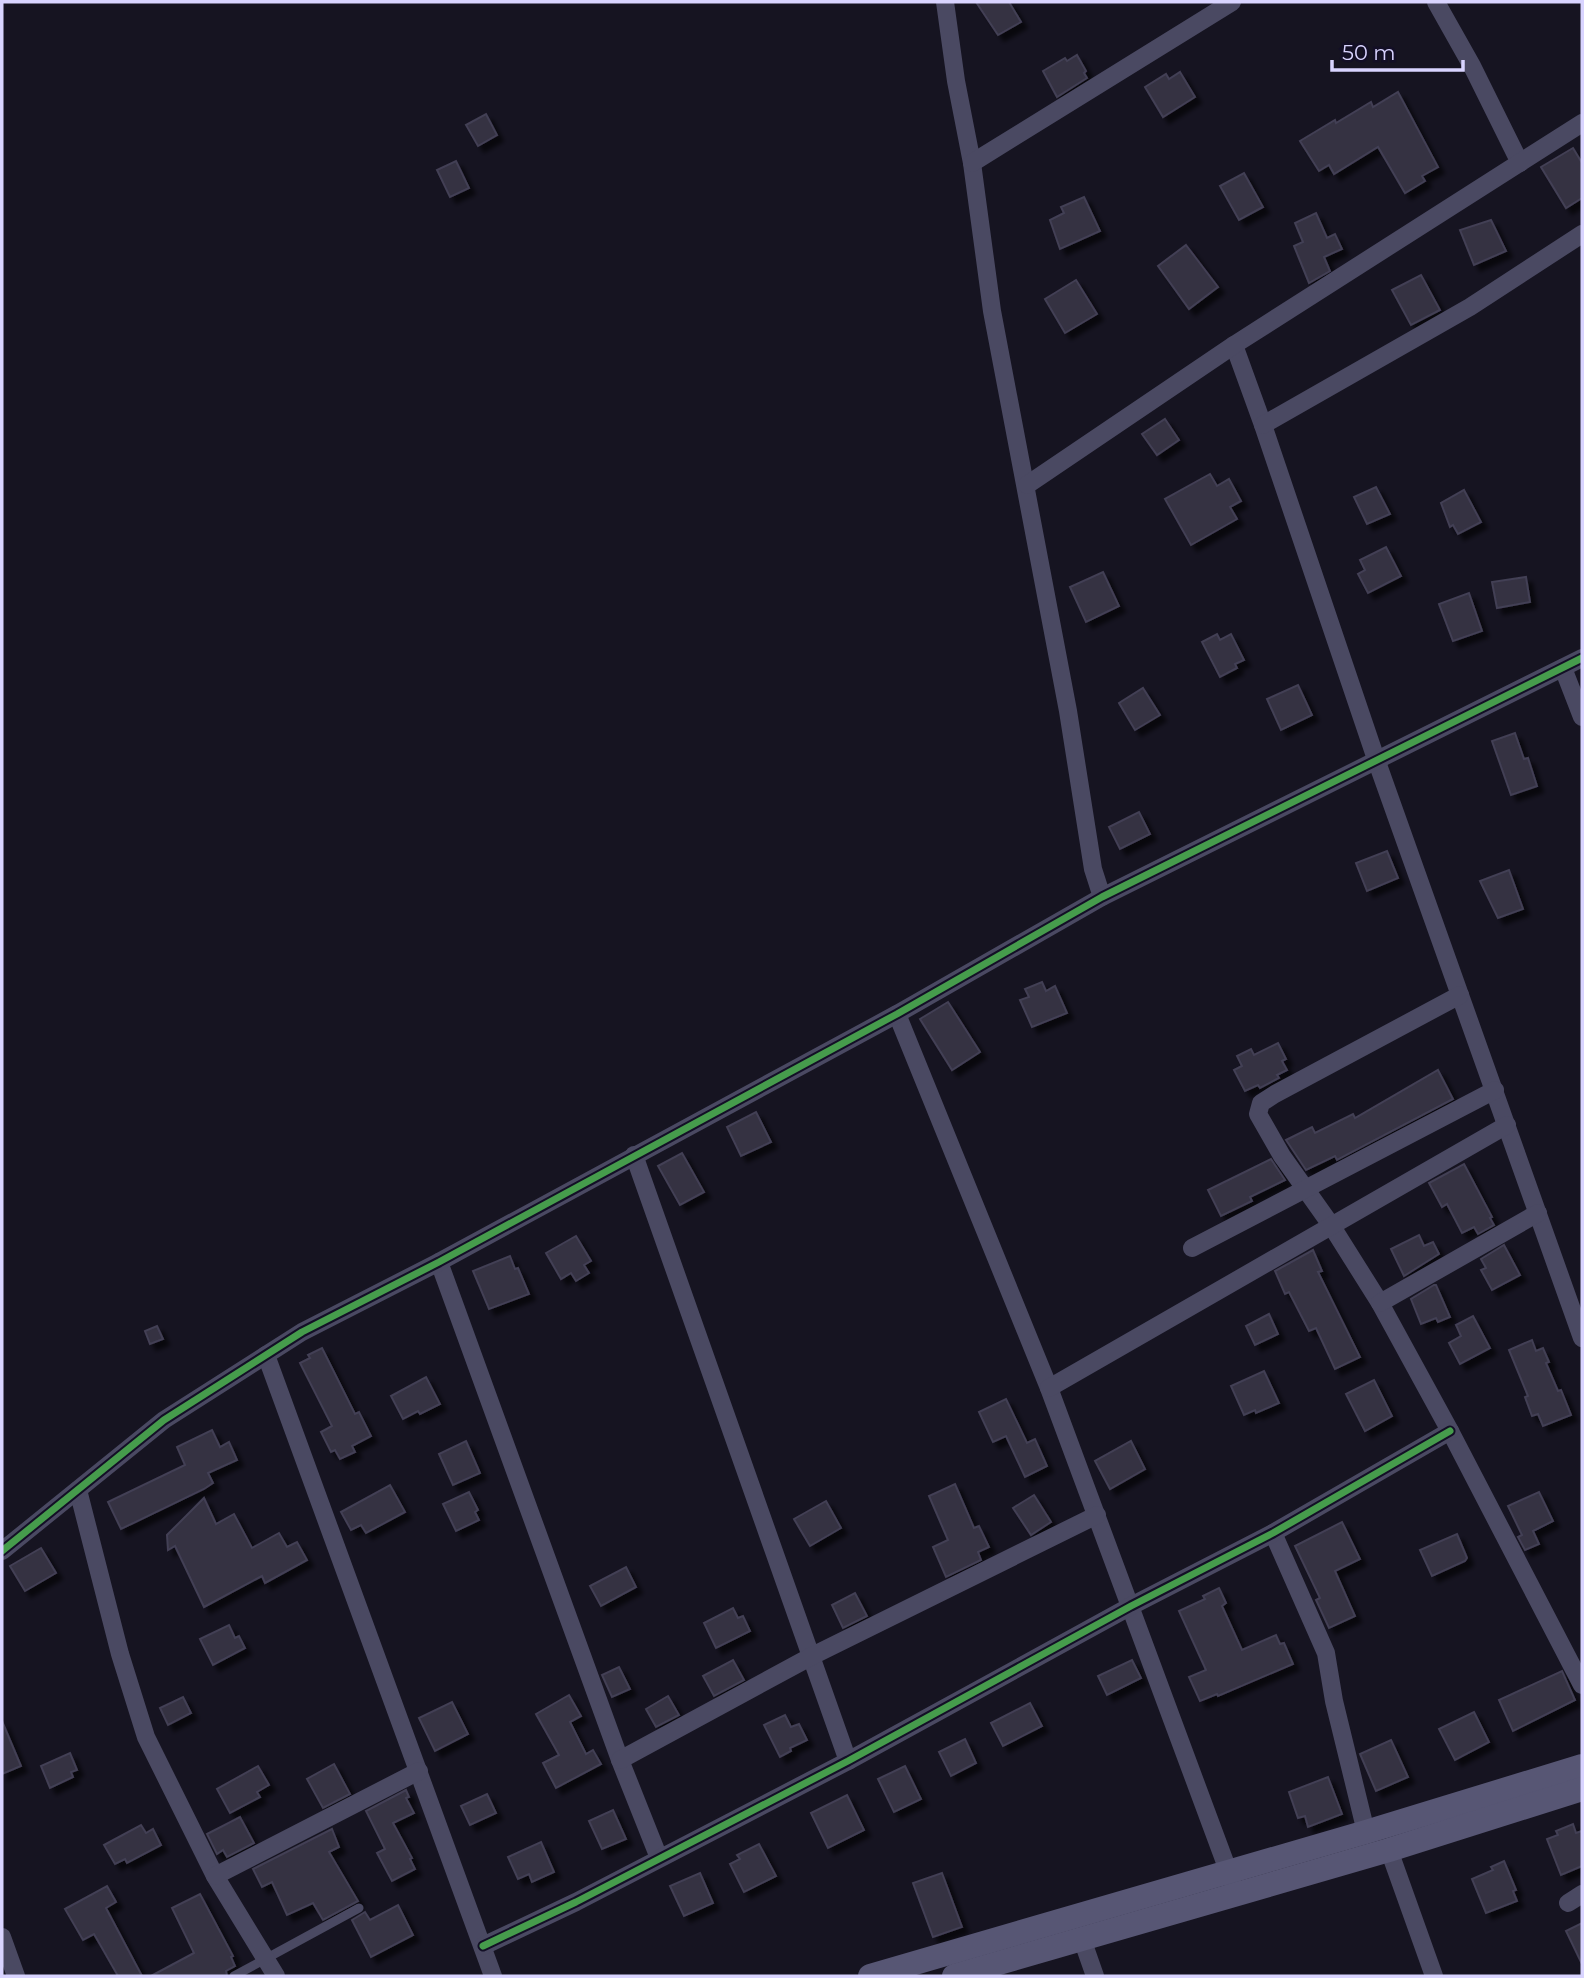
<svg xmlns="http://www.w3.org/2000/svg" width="1584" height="1978" font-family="Montserrat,sans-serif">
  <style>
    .building { fill: #343243; stroke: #433f54; stroke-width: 2; filter: url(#shadow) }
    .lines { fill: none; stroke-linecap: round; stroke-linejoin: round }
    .lane { stroke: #4a4962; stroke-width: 9 }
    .street { stroke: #4a4962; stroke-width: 18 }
    .secondary { stroke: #575674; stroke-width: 24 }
    .cycleway-casing { stroke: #130f26; stroke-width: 11 }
    .cycleway { stroke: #469c4c; stroke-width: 7 }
  </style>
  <defs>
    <filter id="shadow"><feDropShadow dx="6" dy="6" stdDeviation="2" flood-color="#0009"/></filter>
  </defs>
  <rect width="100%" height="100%" fill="#161421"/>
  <g class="building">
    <polygon points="976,2 1009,2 1021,22 998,35"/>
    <polygon points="1077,55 1086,71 1084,73 1087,78 1057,97 1043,71 1065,58 1067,61"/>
    <polygon points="1180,72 1195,97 1163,117 1145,87 1166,74 1169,79"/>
    <polygon points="1398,92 1438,167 1422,176 1425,181 1405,193 1378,147 1334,174 1329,165 1319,171 1300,141 1335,120 1336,123 1371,102 1373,107"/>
    <polygon points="486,114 497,135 478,146 466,125"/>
    <polygon points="1573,148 1582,163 1582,198 1566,208 1541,167"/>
    <polygon points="456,161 469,188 450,197 437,170"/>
    <polygon points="1244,173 1263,207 1239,220 1220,186"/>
    <polygon points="1084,197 1100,231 1060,249 1050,220 1064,213 1061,207"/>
    <polygon points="1316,213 1327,238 1335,234 1342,249 1324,257 1330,271 1309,283 1294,246 1303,242 1295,223"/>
    <polygon points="1491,220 1506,251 1474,265 1460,230"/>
    <polygon points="1186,245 1218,287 1189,309 1158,266"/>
    <polygon points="1421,275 1440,310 1411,325 1392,290"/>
    <polygon points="1076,280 1097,314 1065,333 1045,299"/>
    <polygon points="1165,419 1179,440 1157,455 1142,434"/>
    <polygon points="1210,474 1217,486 1229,479 1241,501 1230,507 1237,519 1191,545 1165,499"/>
    <polygon points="1376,487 1390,514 1367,524 1354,497"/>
    <polygon points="1464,490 1481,522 1458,534 1453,525 1450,527 1441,503"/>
    <polygon points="1386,547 1401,576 1368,593 1358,574 1365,570 1360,560"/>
    <polygon points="1103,572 1119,606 1086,622 1070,587"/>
    <polygon points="1526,577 1530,602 1497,608 1492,582"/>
    <polygon points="1469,593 1482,631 1453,641 1439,604"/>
    <polygon points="1217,634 1220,640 1231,634 1244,660 1235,664 1237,668 1220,677 1202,642"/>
    <polygon points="1298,685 1312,715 1281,730 1267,699"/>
    <polygon points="1143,688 1160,715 1135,730 1119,703"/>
    <polygon points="1515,733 1524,759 1528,758 1537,786 1511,795 1492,741"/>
    <polygon points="1139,812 1150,834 1120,849 1109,827"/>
    <polygon points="1387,851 1398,878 1367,891 1356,863"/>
    <polygon points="1509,870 1523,909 1498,918 1480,881"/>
    <polygon points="1042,982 1046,991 1055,986 1067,1013 1032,1027 1020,1000 1029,997 1025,989"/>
    <polygon points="948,1002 980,1052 952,1070 920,1019"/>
    <polygon points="1278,1043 1286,1059 1282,1061 1287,1070 1277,1075 1279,1078 1260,1088 1258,1085 1245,1091 1234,1070 1242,1066 1237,1056 1251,1049 1254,1055"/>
    <polygon points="1438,1070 1453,1099 1337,1160 1335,1156 1306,1170 1286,1140 1312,1127 1315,1133 1353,1114 1355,1118"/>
    <polygon points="756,1112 771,1142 741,1156 727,1127"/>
    <polygon points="682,1153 704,1192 680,1205 658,1166"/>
    <polygon points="1271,1159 1285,1180 1250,1197 1252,1201 1221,1216 1208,1190"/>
    <polygon points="1464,1164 1492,1217 1490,1218 1494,1225 1478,1234 1474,1227 1462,1233 1447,1204 1442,1207 1429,1183"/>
    <polygon points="1419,1235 1424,1246 1433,1242 1439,1254 1404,1276 1391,1249"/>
    <polygon points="576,1236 591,1261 584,1265 589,1273 576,1281 571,1273 561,1279 546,1253"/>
    <polygon points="1504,1245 1520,1275 1492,1290 1481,1270 1486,1268 1481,1259"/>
    <polygon points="1313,1250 1322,1271 1318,1272 1360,1357 1335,1369 1316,1328 1309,1331 1289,1292 1285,1294 1275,1271"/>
    <polygon points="510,1256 515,1269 518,1268 529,1294 489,1309 473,1271"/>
    <polygon points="1434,1285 1436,1285 1450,1317 1438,1322 1436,1318 1421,1324 1411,1299"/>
    <polygon points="1269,1314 1278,1334 1255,1345 1246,1326"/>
    <polygon points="1473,1316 1490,1348 1460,1364 1449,1343 1461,1336 1456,1325"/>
    <polygon points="157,1326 163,1339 150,1344 145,1331"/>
    <polygon points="1532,1340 1536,1351 1543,1348 1549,1362 1546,1363 1558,1391 1561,1390 1571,1415 1543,1426 1538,1414 1532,1416 1525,1397 1528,1396 1509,1350"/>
    <polygon points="322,1348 355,1414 359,1412 371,1436 352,1446 355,1452 340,1459 335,1450 331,1452 321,1432 332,1426 300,1363 310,1358 308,1355"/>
    <polygon points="1264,1371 1279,1403 1256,1413 1255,1410 1244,1415 1231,1386"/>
    <polygon points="426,1377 440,1404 420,1414 418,1411 403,1419 391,1396"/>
    <polygon points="1374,1380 1392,1416 1365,1431 1346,1394"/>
    <polygon points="1006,1399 1027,1443 1035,1439 1047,1466 1025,1477 1006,1436 993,1442 979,1412"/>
    <polygon points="212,1430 220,1447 229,1442 237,1460 208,1473 213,1483 204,1489 121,1529 108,1502 185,1465 177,1447"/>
    <polygon points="466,1441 480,1473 453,1485 439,1454"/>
    <polygon points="1131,1441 1145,1469 1110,1489 1095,1461"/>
    <polygon points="955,1484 974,1528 979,1526 989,1547 978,1552 981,1560 946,1577 933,1547 948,1540 929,1496"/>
    <polygon points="390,1485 405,1512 366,1533 361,1525 351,1530 341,1512"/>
    <polygon points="469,1492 478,1510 475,1512 479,1520 456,1531 443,1504"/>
    <polygon points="1539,1492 1553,1521 1533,1531 1539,1544 1525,1550 1518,1537 1522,1535 1508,1506"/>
    <polygon points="1034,1495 1051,1522 1031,1535 1013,1508"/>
    <polygon points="204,1498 216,1524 234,1514 252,1548 279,1533 287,1547 297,1542 307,1560 265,1583 262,1576 204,1607 175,1546 168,1550 167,1535"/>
    <polygon points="826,1501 841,1528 810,1546 794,1519"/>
    <polygon points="1342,1522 1360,1559 1335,1571 1355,1616 1329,1628 1316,1600 1320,1598 1295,1546"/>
    <polygon points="1457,1534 1467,1558 1465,1561 1432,1576 1420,1550"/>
    <polygon points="41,1548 56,1573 25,1591 10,1566"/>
    <polygon points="626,1567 636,1587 601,1606 590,1586"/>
    <polygon points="1219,1588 1226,1603 1222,1606 1242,1650 1276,1635 1280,1644 1284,1643 1293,1664 1218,1696 1217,1694 1200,1701 1189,1677 1206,1670 1179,1611 1205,1599 1203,1596"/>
    <polygon points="855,1593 867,1616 843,1628 832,1605"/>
    <polygon points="733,1608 738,1618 743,1616 750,1631 716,1648 704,1623"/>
    <polygon points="229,1625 235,1638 239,1636 245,1648 213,1665 200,1639"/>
    <polygon points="733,1660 744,1680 714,1696 703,1676"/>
    <polygon points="1132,1660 1141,1678 1107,1695 1098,1676"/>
    <polygon points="619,1667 630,1689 612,1697 602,1675"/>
    <polygon points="1562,1671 1575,1700 1513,1731 1499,1700"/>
    <polygon points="569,1695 581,1716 570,1722 586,1754 593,1750 601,1764 556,1788 543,1763 559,1755 536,1714"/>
    <polygon points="668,1696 679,1715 656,1727 646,1709"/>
    <polygon points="183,1697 191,1713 168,1725 160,1708"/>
    <polygon points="452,1702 468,1734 435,1751 419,1718"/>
    <polygon points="1030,1703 1042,1726 1003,1746 991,1723"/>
    <polygon points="1474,1712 1489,1742 1455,1760 1439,1729"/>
    <polygon points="785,1715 791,1727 799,1724 807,1740 790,1748 791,1751 780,1757 764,1725"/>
    <polygon points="2,1721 21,1766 2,1774"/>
    <polygon points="965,1739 976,1763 951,1776 939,1752"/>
    <polygon points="1391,1740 1408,1777 1376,1791 1360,1754"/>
    <polygon points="70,1753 77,1770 71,1772 73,1777 50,1788 41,1766"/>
    <polygon points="334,1764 350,1794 323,1808 307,1779"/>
    <polygon points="258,1766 269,1785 257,1792 260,1797 230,1813 217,1789"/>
    <polygon points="905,1766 921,1799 894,1812 878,1779"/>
    <polygon points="1328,1777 1342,1814 1308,1827 1305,1816 1298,1818 1289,1792"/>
    <polygon points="406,1790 409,1797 406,1798 414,1813 393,1823 412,1858 410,1859 415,1869 392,1881 377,1853 385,1849 366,1811"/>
    <polygon points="487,1794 496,1813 470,1825 461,1806"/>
    <polygon points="847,1795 864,1830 828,1848 811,1813"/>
    <polygon points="613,1810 626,1839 602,1849 589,1821"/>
    <polygon points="240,1817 254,1843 227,1857 223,1850 217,1854 207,1834"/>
    <polygon points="1573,1824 1576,1833 1582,1831 1582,1866 1561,1875 1547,1839 1558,1835 1556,1831"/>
    <polygon points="141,1825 146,1833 153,1829 161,1845 127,1863 125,1859 115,1864 104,1845"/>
    <polygon points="332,1829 339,1847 329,1852 358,1901 323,1920 313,1903 287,1915 272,1882 262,1887 253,1869"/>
    <polygon points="541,1842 554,1872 532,1882 529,1874 518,1879 508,1857"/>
    <polygon points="759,1844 776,1876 744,1892 730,1864 740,1859 737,1855"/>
    <polygon points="1504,1861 1516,1890 1513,1891 1517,1901 1486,1913 1472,1879 1493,1870 1491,1867"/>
    <polygon points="700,1873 713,1903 684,1916 670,1886"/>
    <polygon points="942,1873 962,1927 933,1937 913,1883"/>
    <polygon points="107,1886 116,1902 106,1908 142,1976 118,1976 94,1934 83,1940 65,1909"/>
    <polygon points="200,1894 233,1956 231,1957 235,1966 226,1971 227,1976 151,1976 194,1953 172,1908"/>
    <polygon points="398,1905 413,1935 371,1957 352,1920 365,1912 370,1920"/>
    <polygon points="1582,1923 1582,1964 1566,1931"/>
  </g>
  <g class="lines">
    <polyline class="lane" points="234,1976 359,1908"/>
    <g class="street">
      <polyline points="945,2 956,81 972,163 992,311 1068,711 1093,869 1102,897"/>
      <polyline points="1436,2 1472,66 1520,163"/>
      <polyline points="972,163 1232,2"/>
      <polyline points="1234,345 1263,425 1377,762 1582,1338"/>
      <polyline points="1263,425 1470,307 1582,234"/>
      <polyline points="1027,485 1234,345 1582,123"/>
      <polyline points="1563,668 1582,717"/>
      <polyline points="1460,995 1275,1094 1261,1103 1258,1114 1282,1156 1331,1225 1380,1303 1450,1431 1582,1685"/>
      <polyline points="897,1014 1049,1388 1232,1881"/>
      <polyline points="634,1155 848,1761"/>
      <polyline points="1192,1248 1495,1090"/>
      <polyline points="439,1262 620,1760 659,1858"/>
      <polyline points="1380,1303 1538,1213"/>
      <polyline points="266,1355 493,1976"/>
      <polyline points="1049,1388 1507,1125"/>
      <polyline points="78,1490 120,1654 146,1737 215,1876 276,1976"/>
      <polyline points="1273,1533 1326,1653 1334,1701 1366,1832"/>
      <polyline points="2,1551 164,1420 302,1332 439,1262 897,1014 1102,897 1582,658"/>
      <polyline points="620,1760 812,1656 1097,1515"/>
      <polyline points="1389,1850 1434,1976"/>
      <polyline points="215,1876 419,1771"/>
      <polyline points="1568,1903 1582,1894"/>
      <polyline points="2,1937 16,1976"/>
      <polyline points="1082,1939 1095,1976"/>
      <polyline points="483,1946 576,1902 848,1761 1131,1606 1273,1533 1450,1431"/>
    </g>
    <g class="secondary">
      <polyline points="870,1976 1366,1832 1582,1766"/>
      <polyline points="954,1976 1389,1850 1582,1789"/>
    </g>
    <defs>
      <g id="cycleway">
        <polyline points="2,1551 164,1420 302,1332 439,1262 897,1014 1102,897 1582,658"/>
        <polyline points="483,1946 576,1902 848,1761 1131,1606 1273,1533 1450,1431"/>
      </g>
    </defs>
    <use href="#cycleway" class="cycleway-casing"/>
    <use href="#cycleway" class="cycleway"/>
  </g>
  <rect width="1584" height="1978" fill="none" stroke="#d9d4ff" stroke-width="7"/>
  <path d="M1332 60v10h131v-10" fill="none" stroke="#d9d4ff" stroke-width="3.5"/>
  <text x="1342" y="60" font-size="21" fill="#d9d4ff" stroke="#130f26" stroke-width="5" paint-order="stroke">50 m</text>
</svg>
